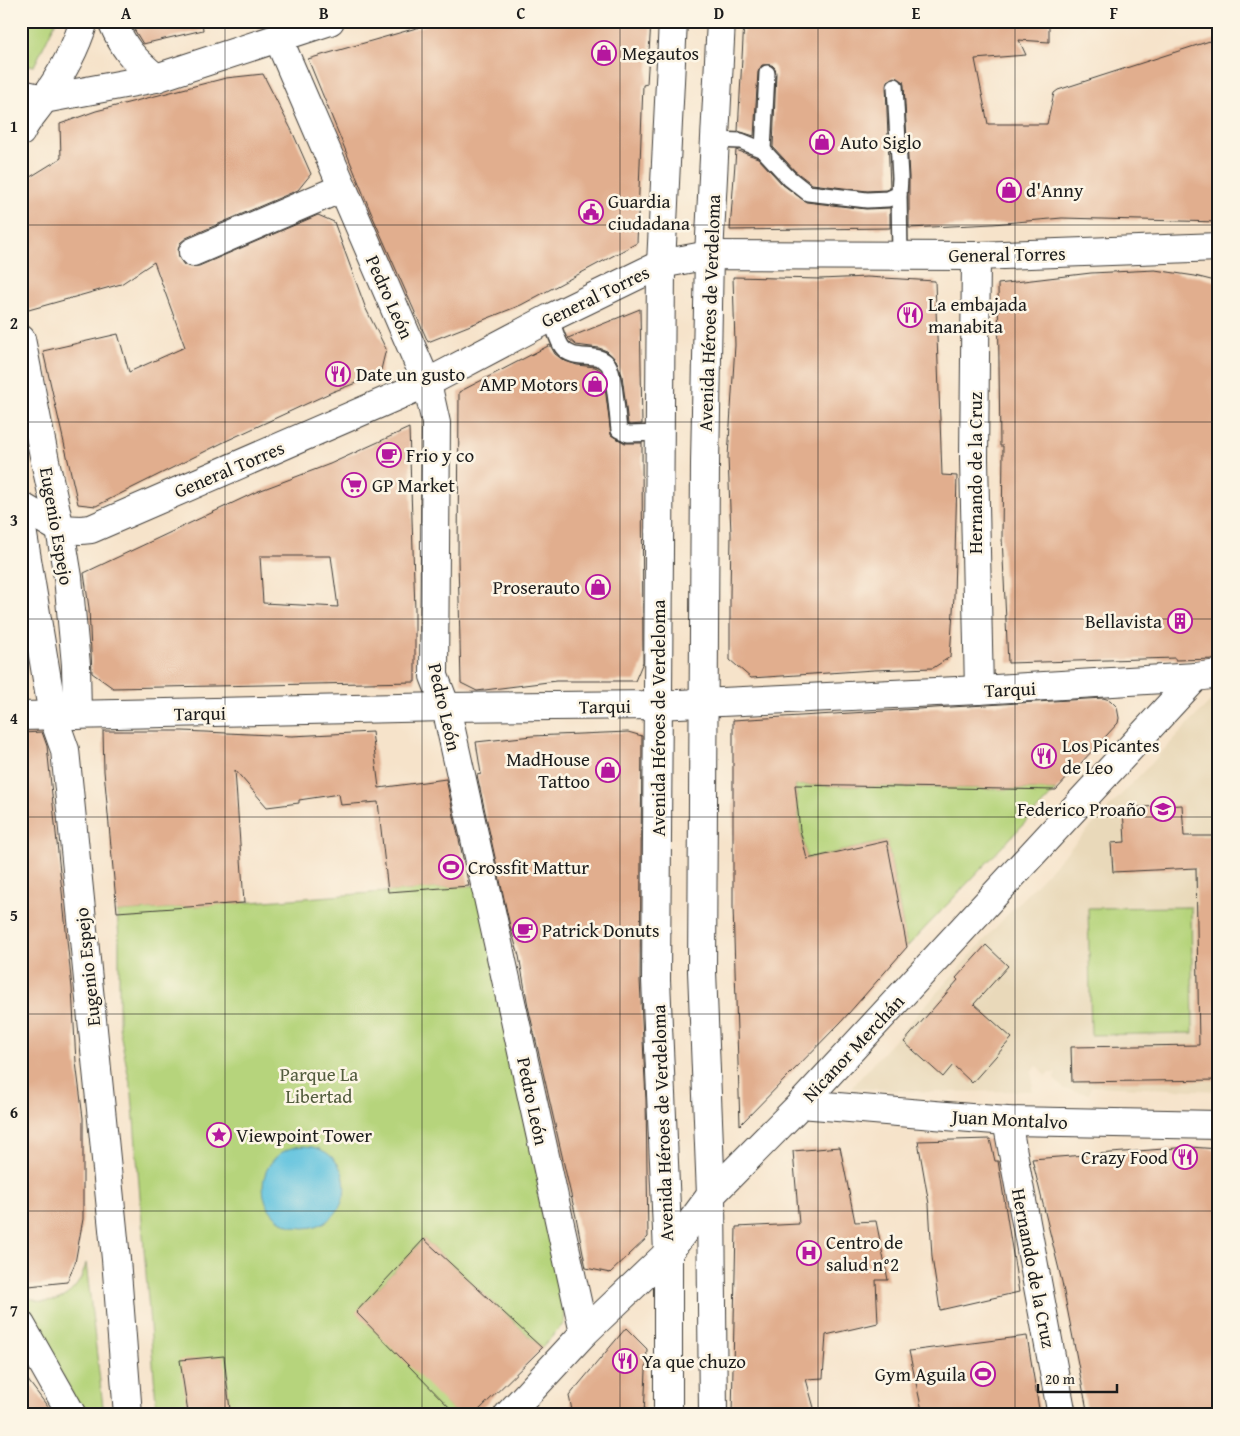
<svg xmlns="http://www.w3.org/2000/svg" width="1240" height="1436" font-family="'Gentium Book Plus',serif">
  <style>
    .built { fill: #e9d9ba }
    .green { fill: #b6d47b; stroke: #69784c }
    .water { fill: #61c3df; stroke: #3e707e }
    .building { fill: #e1ae8e; fill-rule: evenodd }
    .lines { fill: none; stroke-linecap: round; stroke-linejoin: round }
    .service-casing { stroke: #3d3a36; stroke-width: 18 }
    .minor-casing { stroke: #3d3a36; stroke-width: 30 }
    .secondary-casing { stroke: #3d3a36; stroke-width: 30 }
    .service { stroke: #fff; stroke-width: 15 }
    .minor { stroke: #fff; stroke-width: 28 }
    .secondary { stroke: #fff; stroke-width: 28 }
    .grid { fill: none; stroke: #1c1c1c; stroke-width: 1; stroke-opacity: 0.55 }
    .labels { text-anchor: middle; stroke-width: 5; stroke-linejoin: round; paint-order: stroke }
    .poi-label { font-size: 19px; fill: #1c1c1c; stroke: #fcf5e5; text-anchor: start }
    .street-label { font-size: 19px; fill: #1c1c1c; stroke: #fcf5e5 }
    .park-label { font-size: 19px; fill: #525c3d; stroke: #fcf5e5 }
    .neatline { fill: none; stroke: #1c1c1c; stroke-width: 2 }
    .grid-label { font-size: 16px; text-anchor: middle; font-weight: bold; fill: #1c1c1c }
  </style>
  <rect width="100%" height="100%" fill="#fcf5e5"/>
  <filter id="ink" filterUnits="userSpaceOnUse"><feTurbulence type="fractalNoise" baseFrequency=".02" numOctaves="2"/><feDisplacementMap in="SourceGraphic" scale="10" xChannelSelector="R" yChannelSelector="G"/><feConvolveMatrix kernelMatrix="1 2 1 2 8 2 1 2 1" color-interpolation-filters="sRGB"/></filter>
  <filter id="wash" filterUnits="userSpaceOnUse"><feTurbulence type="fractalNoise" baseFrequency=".0096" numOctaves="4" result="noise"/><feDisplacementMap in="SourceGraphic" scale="20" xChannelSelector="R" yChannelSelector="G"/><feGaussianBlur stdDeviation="1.12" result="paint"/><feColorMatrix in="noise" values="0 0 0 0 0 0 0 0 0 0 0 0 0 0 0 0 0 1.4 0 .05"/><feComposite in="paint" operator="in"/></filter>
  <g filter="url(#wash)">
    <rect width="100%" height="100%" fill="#f6e3ca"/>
    <polygon class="built" points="1216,695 1219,695 1219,1091 1091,1086 1089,1094 1064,1089 1054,1079 1056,1073 1049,1073 1045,1076 1038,1066 1035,1067 1031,1073 1033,1081 1032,1091 931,1092 851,1088 1006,916"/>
    <g class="green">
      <polygon points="21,21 56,21 34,66 21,64"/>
      <polygon points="795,785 1056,790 907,947 887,841 807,859 800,830"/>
      <polygon points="479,885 564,1303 565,1313 564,1323 542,1348 424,1239 359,1309 457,1415 157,1415 132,1094 119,1027 119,938 117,912"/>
      <polygon points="1191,907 1193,1033 1091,1035 1088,908"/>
      <path d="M86,1263L104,1415H84L21,1300V1293C49,1314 80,1295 86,1263Z"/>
    </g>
    <circle class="water" cx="304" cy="1187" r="41"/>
    <g id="blocks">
      <g class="building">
        <polygon points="129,21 202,21 203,30 143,44"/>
        <polygon points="441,21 651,21 647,84 643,85 637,243 521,305 428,342 372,215 308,59"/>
        <polygon points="744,21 1049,21 1049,42 1019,40 1026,55 975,59 988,124 1047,124 1054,93 1058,90 1219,38 1219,222 1062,218 993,224 909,228 909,177 904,85 903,81 894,77 887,81 886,86 890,188 886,190 867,191 812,184 795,171 773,147 776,73 775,68 772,65 762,65 758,72 754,136 738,131"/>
        <polygon points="263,74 292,131 311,174 298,190 186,238 180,243 178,250 179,258 184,265 191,267 199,266 318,215 334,222 366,309 386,349 380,374 332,392 226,441 96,506 78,504 43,351 118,334 129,372 185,347 154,262 121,284 25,311 21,279 21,205 27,179 61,158 60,124 96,111 226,78"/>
        <polygon points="736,150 758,158 783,185 806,202 866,209 890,208 890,228 730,230"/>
        <polygon points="1155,270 1195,276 1219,282 1219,659 1175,660 1175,658 1008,663 1002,537 1003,446 1000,446 998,284 1091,273"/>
        <polygon points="733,277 820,279 867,277 935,281 942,475 957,476 954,596 950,657 933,668 874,670 751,678 730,660 730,595 731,534 728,457 735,345"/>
        <polygon points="640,309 642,424 630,425 628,424 622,375 616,360 607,351 599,348 576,345 568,338"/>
        <polygon points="550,345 555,354 563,360 577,365 595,367 600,370 605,387 611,435 625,443 642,443 643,662 635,681 556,681 477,691 461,683 458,559 459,392"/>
        <path d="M409,428L415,610V682L113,688L92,673L89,608L84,573L256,492L330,464ZM260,556H331L338,607L263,603Z"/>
        <polygon points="1103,698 1110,700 1117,707 1119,718 1118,723 1056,790 795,785 800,830 807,859 887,841 907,947 841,1022 740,1125 733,907 733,720"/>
        <polygon points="103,731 183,731 292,736 372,732 379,788 446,779 469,886 388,892 378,802 341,805 339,794 299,800 299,803 267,807 235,770 244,903 117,912 104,771"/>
        <polygon points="42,732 47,746 72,988 76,1062 83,1118 83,1219 75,1263 67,1282 29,1286 21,1280 21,733"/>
        <polygon points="628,732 642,736 640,980 646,1100 648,1237 610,1273 586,1268 576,1217 528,1006 519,956 510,926 477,775 481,774 476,742 532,736"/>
        <polygon points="1182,805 1184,836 1219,836 1219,1080 1072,1082 1071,1047 1199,1045 1196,868 1113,872 1111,843 1125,842 1123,808"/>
        <polygon points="986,945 1008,966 974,1004 1012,1038 972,1083 953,1065 943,1077 904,1042 958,980 956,978"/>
        <polygon points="990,1139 995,1161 998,1161 1019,1292 940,1310 932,1257 929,1204 918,1141"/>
        <polygon points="840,1147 855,1222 876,1221 888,1280 876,1280 878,1323 826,1335 823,1378 806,1379 816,1415 732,1415 736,1227 799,1224 793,1151"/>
        <polygon points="1190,1147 1219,1149 1219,1415 1088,1415 1062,1282 1032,1159"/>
        <polygon points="424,1239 542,1348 474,1415 457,1415 356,1312"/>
        <polygon points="626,1328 647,1349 644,1415 573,1415 569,1396"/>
        <polygon points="1027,1336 1040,1415 923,1415 909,1351"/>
        <polygon points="224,1356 230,1410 188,1413 180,1360"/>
        <polygon points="21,1371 54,1415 21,1415"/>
      </g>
    </g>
  </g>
  <g filter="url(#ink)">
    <use href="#blocks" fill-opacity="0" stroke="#3d3a36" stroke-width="1"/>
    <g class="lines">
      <defs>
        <g id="service">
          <polyline points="715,140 741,141 763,150 789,178 808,193 867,200 888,199 899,194 900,178 895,86"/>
          <polyline points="763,150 767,73"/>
          <polyline points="899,194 900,255"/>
          <path d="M550,318C554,326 557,340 562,347C574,363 597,350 608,364C615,374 617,415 619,430L628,434L660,433"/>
        </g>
        <g id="minor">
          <path d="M112,21C124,49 132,58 156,78"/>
          <polyline points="278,38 427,383 436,423 434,676 446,707 584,1333"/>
          <polyline points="21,94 44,99 156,78 330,21"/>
          <path d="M21,132C26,120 36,111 43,100C60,77 76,48 84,21"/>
          <polyline points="193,252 342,188"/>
          <polyline points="976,256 974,459 979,690"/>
          <polyline points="21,339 45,461 60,529 68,577 76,665 77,715"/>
          <polyline points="21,506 60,529 81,530 91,529 427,383 550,318 661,264 709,255 976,256 1219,247"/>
          <polyline points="21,523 53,716 65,750 116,1259 128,1415"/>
          <polyline points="21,716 446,707 657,705 979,690 1196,677 1219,674"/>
          <polyline points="801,1104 1007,1121 1219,1125"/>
          <polyline points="1007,1121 1062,1415"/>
          <polyline points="21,1325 72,1415"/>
          <polyline points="508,1415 584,1333 668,1253 711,1195 801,1104 1196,677"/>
        </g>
        <g id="secondary">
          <polyline points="668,1415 668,1253 656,980 661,264 673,21"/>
          <polyline points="713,1415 711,1195 702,971 705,463 709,255 721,21"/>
        </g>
      </defs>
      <use href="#service" class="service-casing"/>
      <use href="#minor" class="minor-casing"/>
      <use href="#secondary" class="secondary-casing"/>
      <use href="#service" class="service"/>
      <use href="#minor" class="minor"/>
      <use href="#secondary" class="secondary"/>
    </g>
  </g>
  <path class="grid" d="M225,21V1415M422,21V1415M620,21V1415M818,21V1415M1015,21V1415M21,225H1219M21,422H1219M21,619H1219M21,817H1219M21,1014H1219M21,1211H1219"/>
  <defs>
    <symbol id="shop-ring" viewBox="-11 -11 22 22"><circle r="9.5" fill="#fcf5e5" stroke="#b5179e" stroke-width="1.5"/><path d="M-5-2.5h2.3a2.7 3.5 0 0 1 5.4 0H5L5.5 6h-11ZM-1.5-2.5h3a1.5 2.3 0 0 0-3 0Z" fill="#b5179e"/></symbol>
    <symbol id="civic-ring" viewBox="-11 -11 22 22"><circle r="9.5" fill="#fcf5e5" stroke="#b5179e" stroke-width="1.5"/><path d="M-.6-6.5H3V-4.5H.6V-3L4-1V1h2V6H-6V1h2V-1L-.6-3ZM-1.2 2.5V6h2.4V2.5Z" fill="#b5179e"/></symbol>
    <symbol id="restaurant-ring" viewBox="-11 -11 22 22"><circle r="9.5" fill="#fcf5e5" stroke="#b5179e" stroke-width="1.5"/><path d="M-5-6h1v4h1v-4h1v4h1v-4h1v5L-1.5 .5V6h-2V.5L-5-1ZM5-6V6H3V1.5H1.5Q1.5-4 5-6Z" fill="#b5179e"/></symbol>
    <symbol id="cafe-ring" viewBox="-11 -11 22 22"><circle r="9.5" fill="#fcf5e5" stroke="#b5179e" stroke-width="1.5"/><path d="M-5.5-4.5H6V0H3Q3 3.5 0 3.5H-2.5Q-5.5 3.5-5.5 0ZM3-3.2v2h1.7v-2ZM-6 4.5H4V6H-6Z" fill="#b5179e"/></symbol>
    <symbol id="supermarket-ring" viewBox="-11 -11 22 22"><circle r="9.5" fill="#fcf5e5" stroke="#b5179e" stroke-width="1.5"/><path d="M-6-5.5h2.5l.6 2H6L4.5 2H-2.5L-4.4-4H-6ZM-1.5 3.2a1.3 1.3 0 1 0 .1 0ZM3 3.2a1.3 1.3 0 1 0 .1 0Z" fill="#b5179e"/></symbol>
    <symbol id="building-ring" viewBox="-11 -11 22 22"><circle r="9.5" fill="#fcf5e5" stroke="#b5179e" stroke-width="1.5"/><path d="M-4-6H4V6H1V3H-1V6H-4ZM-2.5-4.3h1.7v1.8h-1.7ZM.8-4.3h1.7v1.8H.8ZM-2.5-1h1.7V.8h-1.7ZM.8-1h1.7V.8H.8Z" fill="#b5179e"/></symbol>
    <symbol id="school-ring" viewBox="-11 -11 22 22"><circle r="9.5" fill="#fcf5e5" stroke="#b5179e" stroke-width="1.5"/><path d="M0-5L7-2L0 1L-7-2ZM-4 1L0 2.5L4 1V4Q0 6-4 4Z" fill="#b5179e"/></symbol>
    <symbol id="stadium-ring" viewBox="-11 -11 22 22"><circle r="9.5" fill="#fcf5e5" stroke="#b5179e" stroke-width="1.5"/><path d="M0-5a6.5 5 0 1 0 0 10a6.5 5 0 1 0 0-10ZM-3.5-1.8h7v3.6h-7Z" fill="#b5179e"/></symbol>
    <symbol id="sight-ring" viewBox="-11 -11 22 22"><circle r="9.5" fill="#fcf5e5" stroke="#b5179e" stroke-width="1.5"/><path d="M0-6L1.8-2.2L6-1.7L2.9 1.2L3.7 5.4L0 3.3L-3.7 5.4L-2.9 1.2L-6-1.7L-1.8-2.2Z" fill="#b5179e"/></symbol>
    <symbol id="hospital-ring" viewBox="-11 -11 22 22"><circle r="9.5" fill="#fcf5e5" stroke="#b5179e" stroke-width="1.5"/><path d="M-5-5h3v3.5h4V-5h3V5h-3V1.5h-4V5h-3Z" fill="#b5179e"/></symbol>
  </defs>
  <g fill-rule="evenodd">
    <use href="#shop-ring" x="590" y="39" width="28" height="28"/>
    <use href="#shop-ring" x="808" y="128" width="28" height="28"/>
    <use href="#shop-ring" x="995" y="176" width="28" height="28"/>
    <use href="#civic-ring" x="577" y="198" width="28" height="28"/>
    <use href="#restaurant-ring" x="896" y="301" width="28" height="28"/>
    <use href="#restaurant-ring" x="324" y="360" width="28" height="28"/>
    <use href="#shop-ring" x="581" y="370" width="28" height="28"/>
    <use href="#cafe-ring" x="375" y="441" width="28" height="28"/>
    <use href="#supermarket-ring" x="340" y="471" width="28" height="28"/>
    <use href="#shop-ring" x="584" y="573" width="28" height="28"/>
    <use href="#building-ring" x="1166" y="607" width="28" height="28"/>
    <use href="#restaurant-ring" x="1030" y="742" width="28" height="28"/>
    <use href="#shop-ring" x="594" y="756" width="28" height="28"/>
    <use href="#school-ring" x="1149" y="795" width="28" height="28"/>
    <use href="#stadium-ring" x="437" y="853" width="28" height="28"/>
    <use href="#cafe-ring" x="511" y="916" width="28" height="28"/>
    <use href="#sight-ring" x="205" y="1121" width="28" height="28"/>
    <use href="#restaurant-ring" x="1171" y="1143" width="28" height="28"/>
    <use href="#hospital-ring" x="795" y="1239" width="28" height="28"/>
    <use href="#restaurant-ring" x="611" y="1347" width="28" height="28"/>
    <use href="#stadium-ring" x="969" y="1360" width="28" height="28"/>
  </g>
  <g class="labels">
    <g class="poi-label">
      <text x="622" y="60">Megautos</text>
      <text x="840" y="149">Auto Siglo</text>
      <text x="1026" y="197">d'Anny</text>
      <text x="608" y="208">Guardia<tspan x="608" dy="22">ciudadana</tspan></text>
      <text x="928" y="311">La embajada<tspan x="928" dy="22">manabita</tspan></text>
      <text x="356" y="381">Date un gusto</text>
      <text x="578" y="391" text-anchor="end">AMP Motors</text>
      <text x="406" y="462">Frio y co</text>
      <text x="372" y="492">GP Market</text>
      <text x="580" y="594" text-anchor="end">Proserauto</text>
      <text x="1162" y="628" text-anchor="end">Bellavista</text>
      <text x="1062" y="752">Los Picantes<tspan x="1062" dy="22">de Leo</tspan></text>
      <text x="590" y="766" text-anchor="end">MadHouse<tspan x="590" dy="22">Tattoo</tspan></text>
      <text x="1146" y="816" text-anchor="end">Federico Proaño</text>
      <text x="468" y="874">Crossfit Mattur</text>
      <text x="542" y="937">Patrick Donuts</text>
      <text x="236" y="1142">Viewpoint Tower</text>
      <text x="1168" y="1164" text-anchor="end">Crazy Food</text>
      <text x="826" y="1249">Centro de<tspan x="826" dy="22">salud n°2</tspan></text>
      <text x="642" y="1368">Ya que chuzo</text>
      <text x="966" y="1381" text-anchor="end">Gym Aguila</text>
    </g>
    <g class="street-label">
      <text transform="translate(1007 254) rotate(-1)" y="7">General Torres</text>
      <text transform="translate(595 296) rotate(-26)" y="7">General Torres</text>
      <text transform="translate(390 297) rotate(66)" y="7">Pedro León</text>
      <text transform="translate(709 313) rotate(-88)" y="7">Avenida Héroes de Verdeloma</text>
      <text transform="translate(229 469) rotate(-23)" y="7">General Torres</text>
      <text transform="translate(975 473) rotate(-90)" y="7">Hernando de la Cruz</text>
      <text transform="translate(57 526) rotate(80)" y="7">Eugenio Espejo</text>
      <text transform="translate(1010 689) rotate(-3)" y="7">Tarqui</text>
      <text transform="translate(605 706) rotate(-1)" y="7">Tarqui</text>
      <text transform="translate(445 707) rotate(77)" y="7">Pedro León</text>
      <text transform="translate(200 713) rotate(-1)" y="7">Tarqui</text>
      <text transform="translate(658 718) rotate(-90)" y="7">Avenida Héroes de Verdeloma</text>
      <text transform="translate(87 967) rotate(-96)" y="7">Eugenio Espejo</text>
      <text transform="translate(853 1048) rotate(-47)" y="7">Nicanor Merchán</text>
      <text transform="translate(533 1101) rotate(78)" y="7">Pedro León</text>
      <text transform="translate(1010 1119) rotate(3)" y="7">Juan Montalvo</text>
      <text transform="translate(662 1123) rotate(-92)" y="7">Avenida Héroes de Verdeloma</text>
      <text transform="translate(1034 1268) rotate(79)" y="7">Hernando de la Cruz</text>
    </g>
    <g class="park-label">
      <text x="319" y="1081">Parque La<tspan x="319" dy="22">Libertad</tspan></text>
    </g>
  </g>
  <rect width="1240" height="1436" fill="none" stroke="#fcf5e5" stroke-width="55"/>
  <path d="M1038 1384v8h79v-8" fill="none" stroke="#1c1c1c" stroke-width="2.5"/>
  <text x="1045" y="1384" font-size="15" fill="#1c1c1c" stroke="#fcf5e5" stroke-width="4" paint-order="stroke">20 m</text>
  <rect x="28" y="28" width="1184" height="1380" class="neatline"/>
  <g class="grid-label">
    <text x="126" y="19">A</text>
    <text x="324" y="19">B</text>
    <text x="521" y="19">C</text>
    <text x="719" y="19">D</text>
    <text x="916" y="19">E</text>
    <text x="1114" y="19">F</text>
    <text x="14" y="132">1</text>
    <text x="14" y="329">2</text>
    <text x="14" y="526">3</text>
    <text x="14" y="724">4</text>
    <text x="14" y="921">5</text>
    <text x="14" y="1118">6</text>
    <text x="14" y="1316">7</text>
  </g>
</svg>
